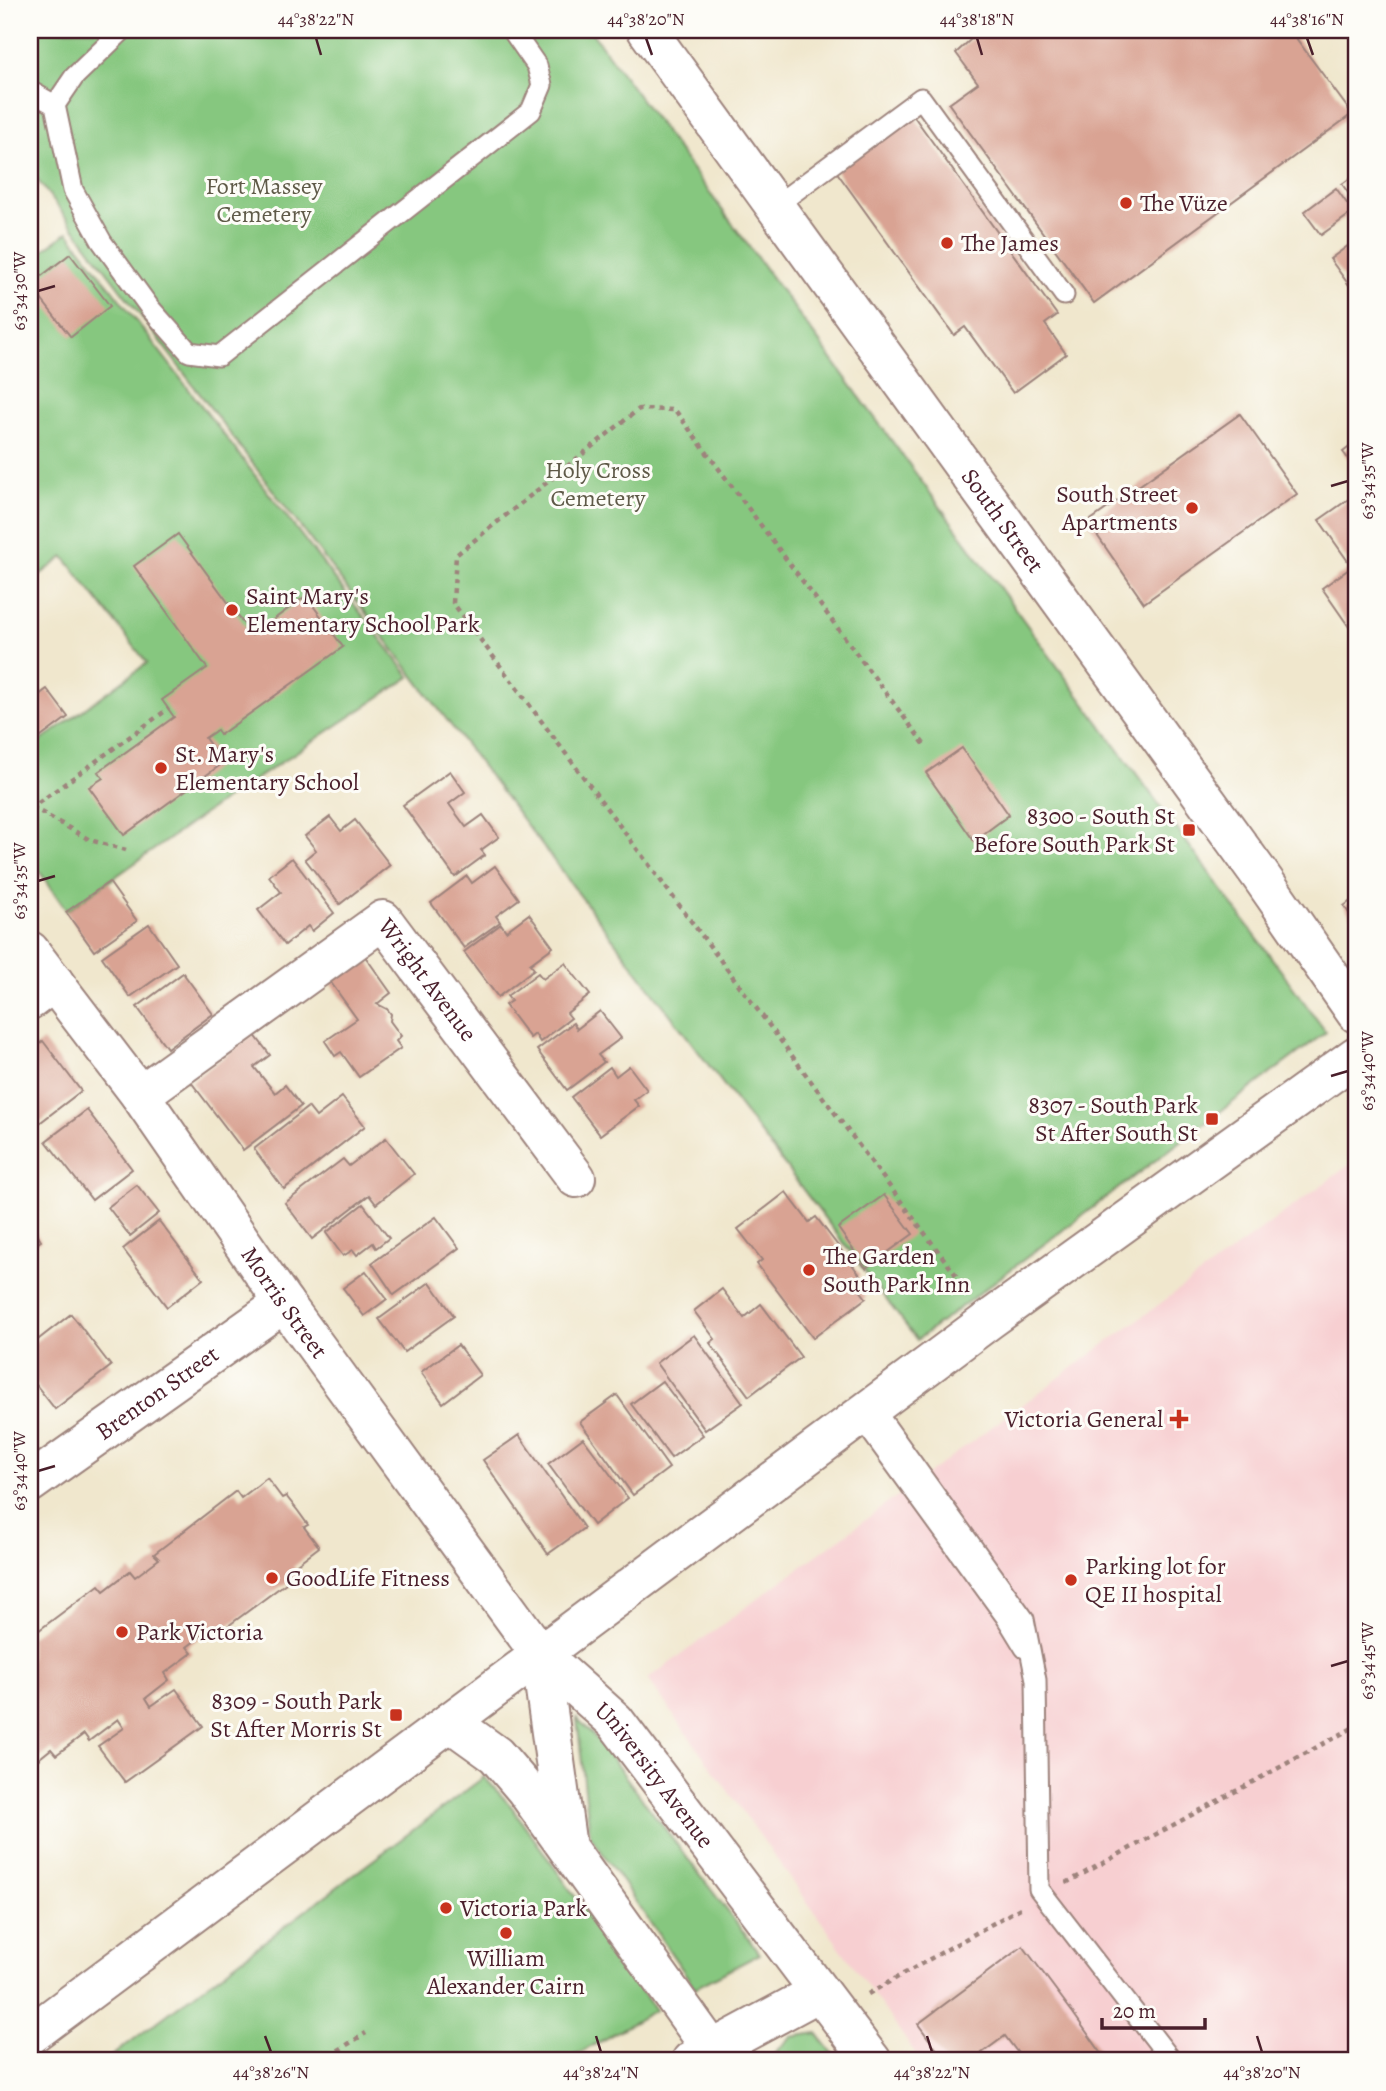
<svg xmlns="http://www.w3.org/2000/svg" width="1386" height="2091" font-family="Alegreya,serif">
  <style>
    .built { fill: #f7cfd1 }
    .green { fill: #86c77f; stroke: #687355; stroke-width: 2 }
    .building { fill: #d9a393 }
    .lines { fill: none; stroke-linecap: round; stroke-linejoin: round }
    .lane-casing { stroke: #9d837c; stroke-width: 23 }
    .street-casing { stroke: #9d837c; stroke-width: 42 }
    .secondary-casing { stroke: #9d837c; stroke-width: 42 }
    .path { stroke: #9d837c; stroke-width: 4.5; stroke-dasharray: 5 5; stroke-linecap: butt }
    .lane { stroke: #fff; stroke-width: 19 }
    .street { stroke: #fff; stroke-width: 38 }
    .secondary { stroke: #fff; stroke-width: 38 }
    .ticks { fill: none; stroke: #4a1f2b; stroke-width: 2.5 }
    .poi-dot { fill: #c8321e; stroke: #fdfcf7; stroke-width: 2.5 }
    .labels { text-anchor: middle; stroke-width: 6; stroke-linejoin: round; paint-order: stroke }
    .park-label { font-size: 24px; fill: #5f5a48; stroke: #fdfcf7 }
    .poi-label { font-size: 24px; fill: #4a1f2b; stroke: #fdfcf7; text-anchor: start }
    .street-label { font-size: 24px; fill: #4a1f2b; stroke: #fdfcf7 }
    .neatline { fill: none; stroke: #4a1f2b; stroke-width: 2.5 }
    .ticks-label { font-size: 18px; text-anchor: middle; fill: #4a1f2b }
  </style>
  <rect width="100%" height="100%" fill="#fdfcf7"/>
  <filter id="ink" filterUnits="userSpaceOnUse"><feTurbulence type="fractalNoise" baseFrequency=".0143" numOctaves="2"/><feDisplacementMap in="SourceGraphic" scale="14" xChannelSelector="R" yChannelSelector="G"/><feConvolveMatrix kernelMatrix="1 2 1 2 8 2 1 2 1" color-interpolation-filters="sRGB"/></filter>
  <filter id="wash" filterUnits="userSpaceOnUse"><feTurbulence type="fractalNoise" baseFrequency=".00686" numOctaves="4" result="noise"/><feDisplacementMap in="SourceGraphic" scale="28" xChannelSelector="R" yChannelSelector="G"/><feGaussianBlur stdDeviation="1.57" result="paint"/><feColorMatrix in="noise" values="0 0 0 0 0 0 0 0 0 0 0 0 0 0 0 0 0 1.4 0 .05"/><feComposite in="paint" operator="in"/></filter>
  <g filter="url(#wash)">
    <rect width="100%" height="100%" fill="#f0e7cd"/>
    <polygon class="built" points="1356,1160 1356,2061 921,2061 648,1679"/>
    <g class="green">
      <polygon points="30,30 590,30 1326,1032 917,1340 30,170"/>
      <polygon points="68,232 410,677 224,800 67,911 30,858 30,749 147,663 64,557 30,582 30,260"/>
      <polygon points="577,1718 596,1738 760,1954 695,1988 590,1835"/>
      <polygon points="484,1777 511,1806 655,2010 566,2061 105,2061"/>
      <polygon points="817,2033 839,2061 766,2061 791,2037"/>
    </g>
    <g id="blocks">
      <g class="building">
        <polygon points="981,30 1290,30 1352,114 1094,303 949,104 978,83 956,53"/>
        <polygon points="913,115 1057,315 1045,324 1066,354 1013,393 965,327 954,335 836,171"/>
        <polygon points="1356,174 1356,204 1342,184"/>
        <polygon points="1336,188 1353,212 1321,235 1304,212"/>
        <polygon points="1356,240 1356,280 1349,285 1330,259"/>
        <polygon points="70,254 110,306 71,337 30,285"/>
        <polygon points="1240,414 1297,494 1144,603 1088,522"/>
        <polygon points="1356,442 1356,469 1343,452"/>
        <polygon points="1356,494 1356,637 1322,588 1352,567 1319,520"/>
        <polygon points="178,534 252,635 306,596 343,647 220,735 217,730 205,738 223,763 124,835 89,787 103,778 98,772 174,717 162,700 207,668 134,566"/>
        <polygon points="47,689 68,717 30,745 30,702"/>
        <polygon points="962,748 1009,815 974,841 926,773"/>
        <polygon points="450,771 465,792 449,804 466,827 483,815 499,837 481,850 485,855 455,877 403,805"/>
        <polygon points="330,817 341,831 355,820 390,865 340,904 305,859 316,850 305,836"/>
        <polygon points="292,858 334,913 312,931 308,926 285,945 258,910 281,892 269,876"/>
        <polygon points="495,866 519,899 496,916 500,922 464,948 431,903 467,876 472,883"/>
        <polygon points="109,882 137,921 94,951 66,912"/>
        <polygon points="1356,897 1356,923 1344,906"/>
        <polygon points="529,914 553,947 530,964 534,969 498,997 464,952 501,924 506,931"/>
        <polygon points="149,924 177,964 130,997 102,957"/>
        <polygon points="362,952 391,993 377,1004 387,1009 391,1014 390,1021 401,1036 396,1041 401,1048 359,1077 341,1052 335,1056 325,1041 357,1019 327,977"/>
        <polygon points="565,963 590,995 567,1013 571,1018 540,1042 535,1034 530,1038 505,1005 511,1001 507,996 538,973 543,979"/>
        <polygon points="183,973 213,1014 167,1048 137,1007"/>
        <polygon points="600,1011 621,1038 598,1055 604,1062 567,1090 537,1050 573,1023 577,1029"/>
        <polygon points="254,1034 270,1055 254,1067 275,1093 285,1085 301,1106 243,1150 191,1082"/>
        <polygon points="43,1041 81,1091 33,1128 30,1124 30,1051"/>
        <polygon points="629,1066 647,1090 634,1100 639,1106 600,1135 571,1097 610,1067 616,1076"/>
        <polygon points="342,1097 365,1126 284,1189 254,1149 308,1107 316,1117"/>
        <polygon points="87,1110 132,1169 92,1200 46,1141"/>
        <polygon points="386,1138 414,1174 376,1204 369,1195 312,1239 285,1203 343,1159 349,1166"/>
        <polygon points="137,1185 159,1213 130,1236 108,1207"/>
        <polygon points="786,1192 809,1222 816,1217 860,1275 853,1281 866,1298 813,1338 757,1264 762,1260 738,1229"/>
        <polygon points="884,1195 913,1234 866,1268 838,1228"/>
        <polygon points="363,1204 389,1238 376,1248 373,1243 357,1255 353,1250 343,1256 326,1233"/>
        <polygon points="436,1217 459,1248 394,1295 372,1263"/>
        <polygon points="159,1221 203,1279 167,1307 123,1249"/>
        <polygon points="30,1223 41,1241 30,1248"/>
        <polygon points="366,1271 387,1299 364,1316 343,1288"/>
        <polygon points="430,1282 454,1316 404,1352 379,1319"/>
        <polygon points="722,1289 744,1318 761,1304 801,1357 749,1396 710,1343 715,1339 694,1311"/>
        <polygon points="71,1314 111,1366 55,1409 30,1377 30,1346"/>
        <polygon points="694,1335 743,1403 705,1430 656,1363"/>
        <polygon points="458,1345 480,1375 443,1403 421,1372"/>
        <polygon points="662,1381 703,1435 671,1458 631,1404"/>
        <polygon points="617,1395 669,1468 633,1495 580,1422"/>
        <polygon points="519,1435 584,1528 548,1554 483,1460"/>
        <polygon points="583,1438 628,1498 593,1525 548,1464"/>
        <polygon points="267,1478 282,1498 286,1496 298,1511 308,1525 304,1527 319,1547 293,1567 298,1574 216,1635 211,1629 187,1647 192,1653 165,1673 169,1680 146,1698 151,1706 176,1689 203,1726 125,1782 98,1746 124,1728 118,1719 89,1741 84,1734 56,1755 51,1749 30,1766 30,1637 99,1585 104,1591 130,1571 135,1577 159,1559 154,1554 236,1491 241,1498"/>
        <polygon points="1023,1946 1073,2013 1107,2061 1024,2061 1005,2036 971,2061 945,2061 918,2024"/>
      </g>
    </g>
  </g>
  <g filter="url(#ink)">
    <use href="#blocks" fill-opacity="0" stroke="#9d837c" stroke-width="2"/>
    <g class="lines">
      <defs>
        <g id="lane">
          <polyline points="123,30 74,77 55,105 73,190 102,242 150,308 189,352 219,356 531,111 542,85 537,66 512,30"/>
          <polyline points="30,91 55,105"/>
          <polyline points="775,206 921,98 1064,295"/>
          <polyline points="872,1407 1024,1619 1036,1680 1039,1889 1172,2061"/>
          <polyline points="860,1416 1006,1617 1025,1648"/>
        </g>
        <g id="street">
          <polyline points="30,1000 54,982"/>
          <path id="s1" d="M140,1095L383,920L576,1178"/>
          <path id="s2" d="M30,1483L284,1303"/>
          <polyline points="691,2061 819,1992"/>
        </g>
        <g id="secondary">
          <path id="s3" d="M647,30L1260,875L1356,1013"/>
          <path id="s4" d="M30,951L140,1095L284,1303L540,1654L615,1721L872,2061"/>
          <polyline points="540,1654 566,1840"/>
          <polyline points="450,1722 496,1755 525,1789 720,2061"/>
          <polyline points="30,2035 989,1320 1356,1056"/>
        </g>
      </defs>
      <use href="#lane" class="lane-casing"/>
      <use href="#street" class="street-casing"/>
      <use href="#secondary" class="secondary-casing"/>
      <g class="path">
        <polyline points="924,744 675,410 639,409 456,555 453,603 968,1291"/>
        <polyline points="32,807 90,840 126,850"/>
        <polyline points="30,809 168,709"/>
        <polyline points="1066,1883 1356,1726"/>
        <polyline points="868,1994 1022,1907"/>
        <polyline points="321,2061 366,2033"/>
      </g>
      <use href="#lane" class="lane"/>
      <use href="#street" class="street"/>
      <use href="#secondary" class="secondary"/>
    </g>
  </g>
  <path class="ticks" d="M316,38L321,55M646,38L652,55M977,38L982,55M1307,38L1313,55M38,291L55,286M1331,486L1348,481M38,881L55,876M1331,1076L1348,1071M38,1471L55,1466M1331,1666L1348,1661M265,2036L271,2052M596,2036L601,2052M927,2036L932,2052M1257,2036L1262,2052"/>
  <g class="poi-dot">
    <circle cx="1126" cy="203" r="7"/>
    <circle cx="947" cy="243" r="7"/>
    <circle cx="1192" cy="508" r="7"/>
    <circle cx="232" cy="610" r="7"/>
    <circle cx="161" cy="768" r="7"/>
    <rect x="1182" y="823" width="14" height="14" rx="3.5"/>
    <rect x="1205" y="1112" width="14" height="14" rx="3.5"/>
    <circle cx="809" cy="1270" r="7"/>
    <path d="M1175.5 1408.5h7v7h7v7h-7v7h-7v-7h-7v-7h7z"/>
    <circle cx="272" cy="1578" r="7"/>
    <circle cx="1071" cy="1580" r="7"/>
    <circle cx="122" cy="1632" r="7"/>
    <rect x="389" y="1708" width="14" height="14" rx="3.5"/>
    <circle cx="446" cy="1908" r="7"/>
    <circle cx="506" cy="1933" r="7"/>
  </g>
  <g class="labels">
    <g class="park-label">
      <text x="264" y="194">Fort Massey<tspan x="264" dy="28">Cemetery</tspan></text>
      <text x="598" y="478">Holy Cross<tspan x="598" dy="28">Cemetery</tspan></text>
    </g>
    <g class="poi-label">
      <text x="1140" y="211">The Vüze</text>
      <text x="961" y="251">The James</text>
      <text x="1178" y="502" text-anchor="end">South Street<tspan x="1178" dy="28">Apartments</tspan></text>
      <text x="246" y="604">Saint Mary's<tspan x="246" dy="28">Elementary School Park</tspan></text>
      <text x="175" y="762">St. Mary's<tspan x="175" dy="28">Elementary School</tspan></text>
      <text x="1175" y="824" text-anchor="end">8300 - South St<tspan x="1175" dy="28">Before South Park St</tspan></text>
      <text x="1198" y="1113" text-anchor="end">8307 - South Park<tspan x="1198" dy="28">St After South St</tspan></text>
      <text x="823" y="1264">The Garden<tspan x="823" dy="28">South Park Inn</tspan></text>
      <text x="1163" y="1427" text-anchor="end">Victoria General</text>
      <text x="1085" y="1574">Parking lot for<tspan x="1085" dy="28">QE II hospital</tspan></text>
      <text x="286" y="1586">GoodLife Fitness</text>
      <text x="136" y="1640">Park Victoria</text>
      <text x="382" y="1709" text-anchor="end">8309 - South Park<tspan x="382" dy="28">St After Morris St</tspan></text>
      <text x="460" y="1916">Victoria Park</text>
      <text x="506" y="1966" text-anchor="middle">William<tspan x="506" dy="28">Alexander Cairn</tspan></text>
    </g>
    <g class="street-label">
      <text dy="8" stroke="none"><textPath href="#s3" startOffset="606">South Street</textPath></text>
      <text dy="8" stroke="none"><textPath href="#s1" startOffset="374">Wright Avenue</textPath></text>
      <text dy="8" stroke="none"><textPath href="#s4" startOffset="434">Morris Street</textPath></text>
      <text dy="8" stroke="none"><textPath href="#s2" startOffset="156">Brenton Street</textPath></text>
      <text dy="8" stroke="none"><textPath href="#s4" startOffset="1036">University Avenue</textPath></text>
    </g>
  </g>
  <rect width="1386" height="2091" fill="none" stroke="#fdfcf7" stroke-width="77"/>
  <path d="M1102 2018v10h103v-10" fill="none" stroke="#4a1f2b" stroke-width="3.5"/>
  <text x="1113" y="2018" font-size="21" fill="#4a1f2b" stroke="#fdfcf7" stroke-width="5" paint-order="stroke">20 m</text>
  <rect x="38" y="38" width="1310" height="2014" class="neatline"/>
  <g class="ticks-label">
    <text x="316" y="25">44°38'22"N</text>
    <text x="646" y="25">44°38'20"N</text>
    <text x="977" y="25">44°38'18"N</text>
    <text x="1307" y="25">44°38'16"N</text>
    <text transform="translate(19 291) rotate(-90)" y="6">63°34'30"W</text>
    <text transform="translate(1367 481) rotate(-90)" y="6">63°34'35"W</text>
    <text transform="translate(19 881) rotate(-90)" y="6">63°34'35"W</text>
    <text transform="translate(1367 1071) rotate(-90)" y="6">63°34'40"W</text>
    <text transform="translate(19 1471) rotate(-90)" y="6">63°34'40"W</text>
    <text transform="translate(1367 1661) rotate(-90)" y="6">63°34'45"W</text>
    <text x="271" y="2078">44°38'26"N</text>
    <text x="601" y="2078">44°38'24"N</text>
    <text x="932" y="2078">44°38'22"N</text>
    <text x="1262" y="2078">44°38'20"N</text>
  </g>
</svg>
